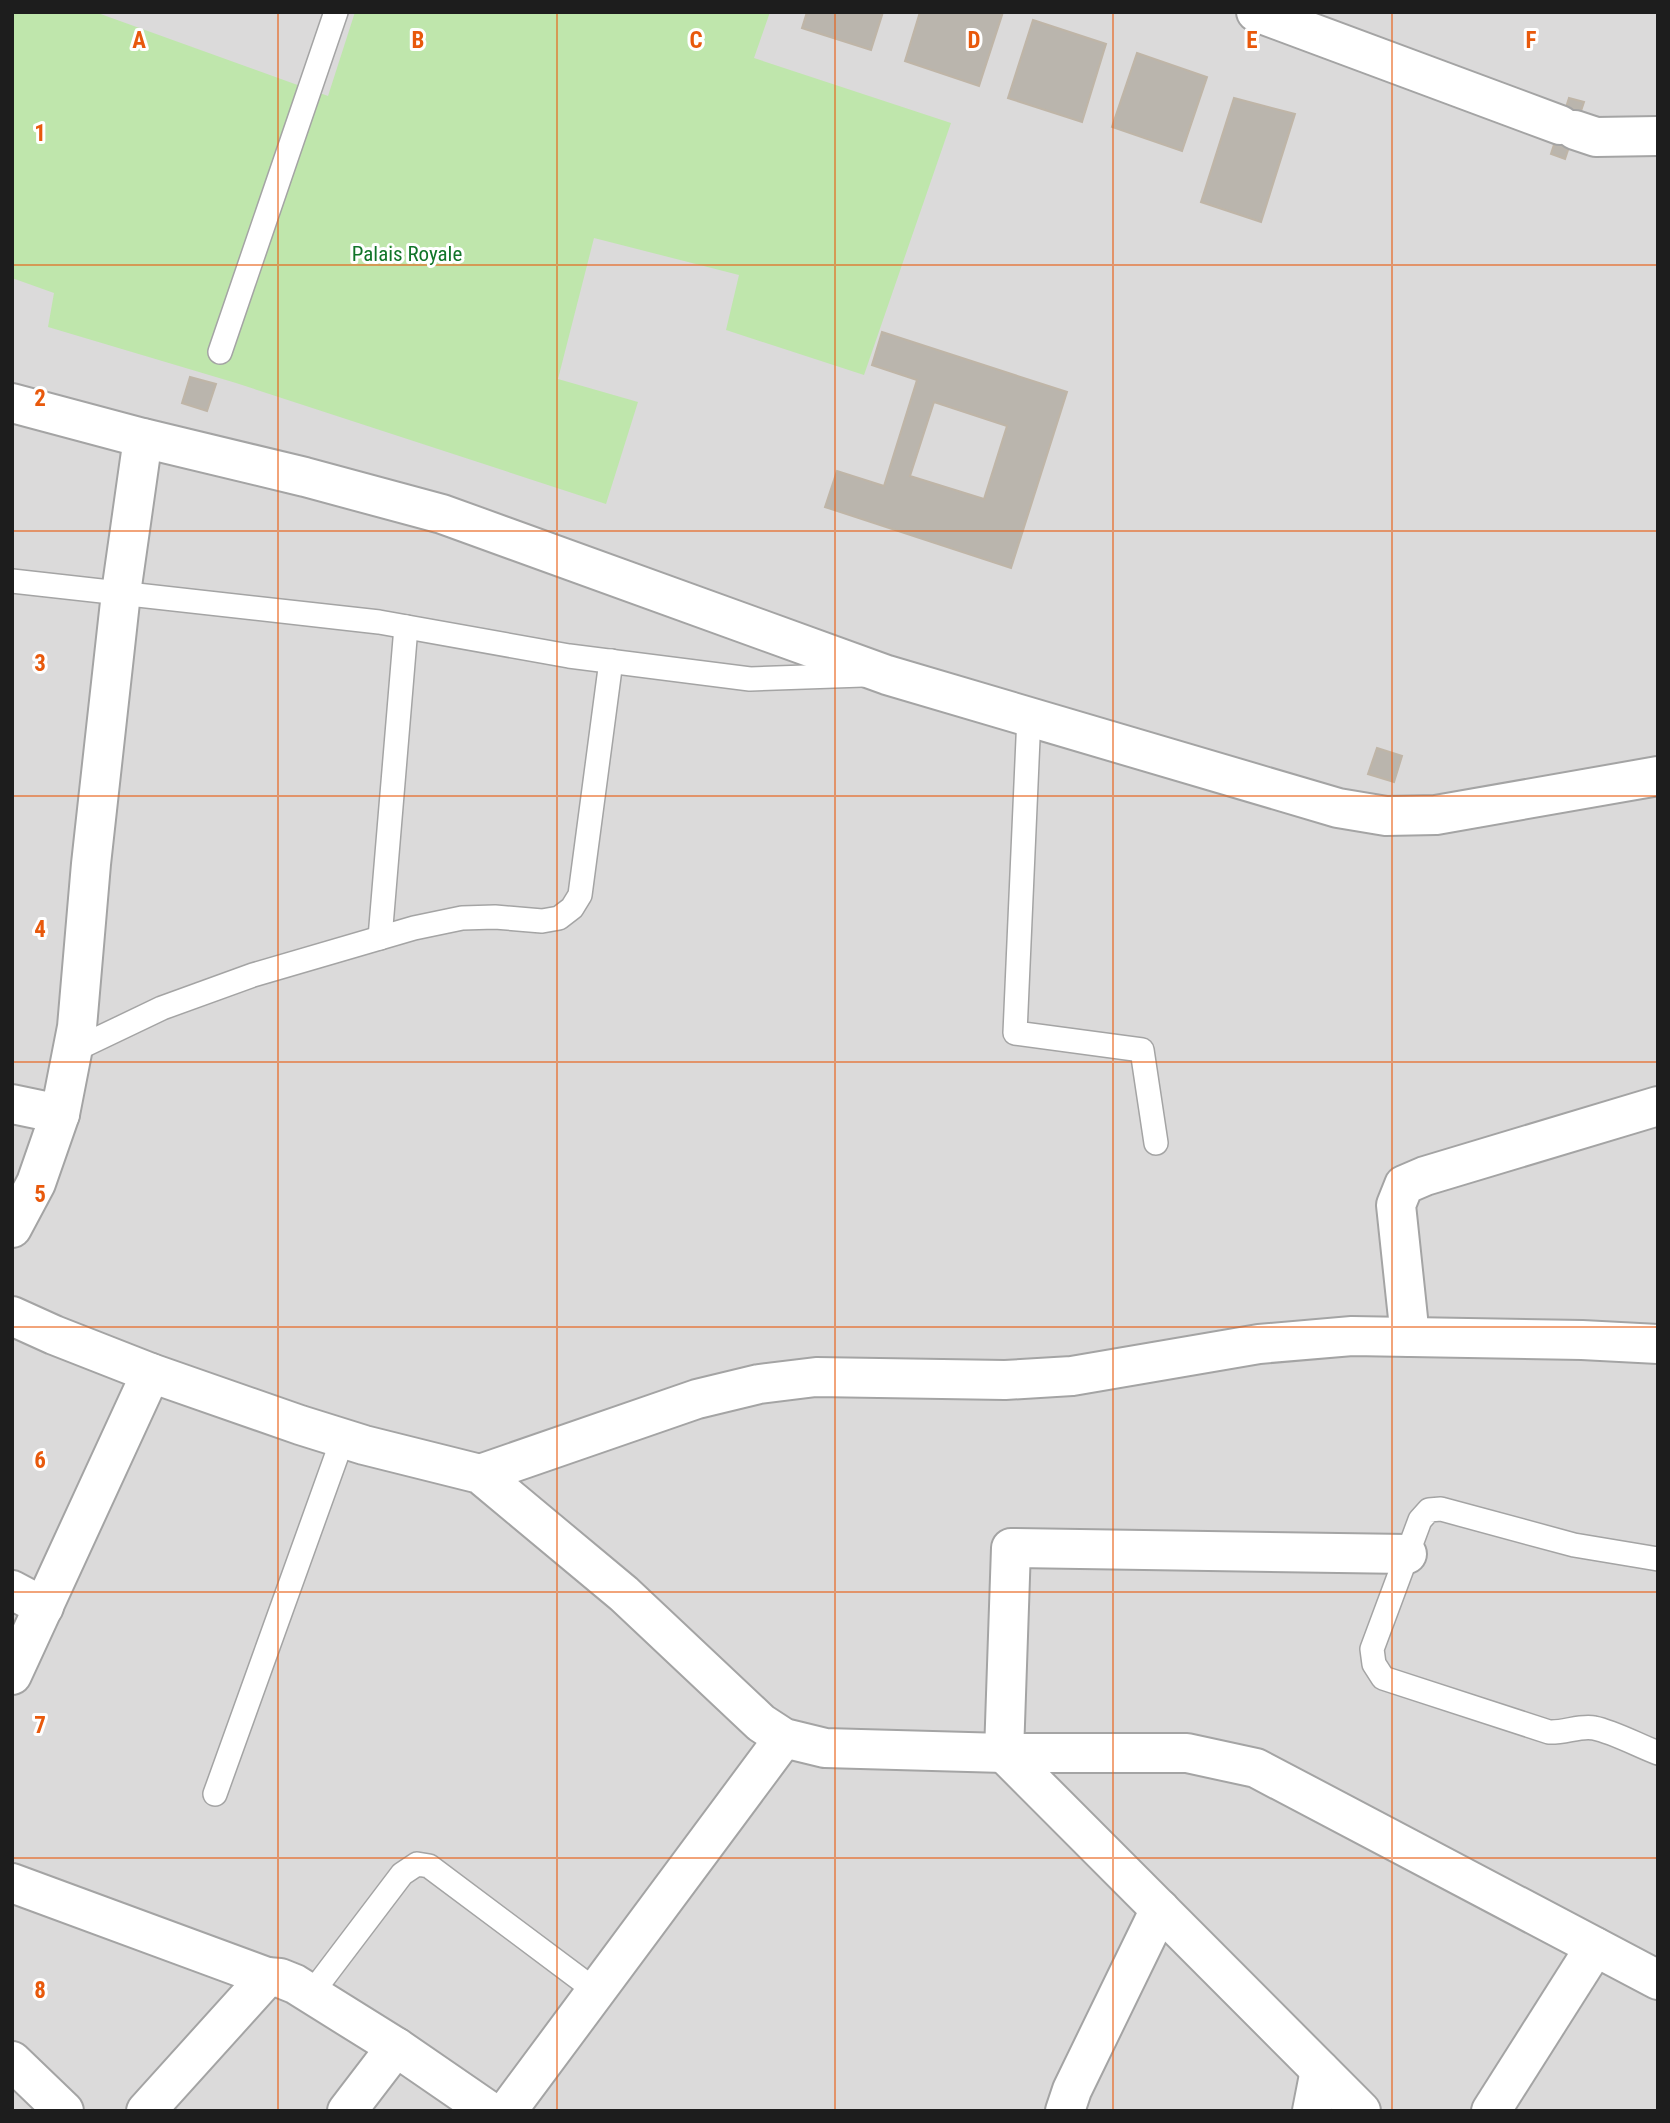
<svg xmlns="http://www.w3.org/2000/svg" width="1670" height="2123" font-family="'Roboto Condensed',sans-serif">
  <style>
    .residential { fill: #dbdada }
    .grass { fill: #bfe6ac }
    .building { fill: #bab5ad; stroke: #bfb5a7; stroke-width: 2; fill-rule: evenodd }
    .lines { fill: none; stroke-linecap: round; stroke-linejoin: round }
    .service-casing { stroke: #a4a4a4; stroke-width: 26 }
    .minor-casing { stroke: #a4a4a4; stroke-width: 42 }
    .service { stroke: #fff; stroke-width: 23 }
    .minor { stroke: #fff; stroke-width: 38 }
    .grid { fill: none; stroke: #e8590c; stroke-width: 2; stroke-opacity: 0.55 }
    .labels { text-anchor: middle; stroke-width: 6; stroke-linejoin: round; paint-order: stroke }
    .park-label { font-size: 21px; fill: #117529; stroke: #fff }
    .grid-label { font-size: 23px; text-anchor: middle; font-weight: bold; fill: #e8590c; stroke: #fff; stroke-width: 6; stroke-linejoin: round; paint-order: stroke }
  </style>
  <rect width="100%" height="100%" fill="#eeece3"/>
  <rect class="residential" x="12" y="12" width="1646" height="2099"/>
  <polygon class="grass" points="12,12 95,12 328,96 355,12 770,12 754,58 951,123 864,375 726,330 739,275 594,238 558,379 638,402 606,504 236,383 48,327 54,293 12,278"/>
  <g class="building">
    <polygon points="807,12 883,12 871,50 802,28"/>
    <polygon points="920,12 1003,12 979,86 905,61"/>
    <polygon points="1033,20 1106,44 1082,122 1008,98"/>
    <polygon points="1137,53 1207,77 1182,151 1112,127"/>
    <polygon points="1234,98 1295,114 1261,222 1201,202"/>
    <polygon points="1569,98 1584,102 1565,159 1551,154"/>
    <path d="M882,332L1067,392L1011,568L825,507L837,471L884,486L917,380L872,365ZM934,402L1007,426L984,499L910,476Z"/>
    <polygon points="190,377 216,384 207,411 182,403"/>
    <polygon points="1377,748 1402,756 1394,782 1368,774"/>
  </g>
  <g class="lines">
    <defs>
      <g id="service">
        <polyline points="220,352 336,12"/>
        <polyline points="12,581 379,622 569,656 750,679 863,675"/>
        <polyline points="1029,716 1015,1033 1142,1050 1156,1143"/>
        <polyline points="380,938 406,627"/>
        <polyline points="72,1051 162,1008 253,975 414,928 462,918 495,917 542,921 559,918 572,908 580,895 611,661"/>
        <path d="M1658,1559L1574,1545L1441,1509L1429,1510L1420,1520L1372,1649L1374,1664L1383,1678L1549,1732C1564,1733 1581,1725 1594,1728C1614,1732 1639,1746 1658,1753"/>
        <polyline points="215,1794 343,1438"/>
        <polyline points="311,1994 402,1874 417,1864 429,1866 596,1991"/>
      </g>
      <g id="minor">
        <polyline points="1256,12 1560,125"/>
        <polyline points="1575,130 1596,137 1658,136"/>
        <polyline points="12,403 143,438 305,477 442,514 887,675 1338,808 1386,816 1436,815 1658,776"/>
        <polyline points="12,1104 60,1114"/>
        <polyline points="12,1228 36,1183 60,1114 77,1027 91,864 121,593 143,438"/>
        <polyline points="12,1316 54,1335 151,1373 300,1425 364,1445 480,1474 624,1594 761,1723 784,1738 825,1748 1004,1753 1187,1753 1256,1768 1658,1980"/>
        <polyline points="1410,1337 1396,1205 1404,1185 1425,1176 1658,1106"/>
        <polyline points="480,1474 697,1399 759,1384 816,1377 1005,1380 1072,1376 1259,1344 1352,1336 1582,1340 1658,1344"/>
        <polyline points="12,1590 44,1607"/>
        <polyline points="12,1675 151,1373"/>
        <polyline points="12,1883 267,1977"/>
        <polyline points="12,2061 64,2111"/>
        <polyline points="146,2111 267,1977 280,1978 295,1984 396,2047 489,2111"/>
        <polyline points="347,2111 396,2047"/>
        <polyline points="507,2111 784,1738"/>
        <polyline points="1065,2111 1072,2090 1160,1909"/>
        <polyline points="1312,2111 1320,2070"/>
        <polyline points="1361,2111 1004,1753 1011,1548 1407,1554"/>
        <polyline points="1491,2111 1595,1947"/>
      </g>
    </defs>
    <use href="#service" class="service-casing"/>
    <use href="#minor" class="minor-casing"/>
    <use href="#service" class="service"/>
    <use href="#minor" class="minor"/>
  </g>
  <path class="grid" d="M278,12V2111M557,12V2111M835,12V2111M1113,12V2111M1392,12V2111M12,265H1658M12,531H1658M12,796H1658M12,1062H1658M12,1327H1658M12,1592H1658M12,1858H1658"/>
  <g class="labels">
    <g class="park-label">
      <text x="407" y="261">Palais Royale</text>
    </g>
  </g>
  <g class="grid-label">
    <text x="139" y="48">A</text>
    <text x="418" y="48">B</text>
    <text x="696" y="48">C</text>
    <text x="974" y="48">D</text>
    <text x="1252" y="48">E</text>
    <text x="1531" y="48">F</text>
    <text x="40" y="141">1</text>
    <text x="40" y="406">2</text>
    <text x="40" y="671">3</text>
    <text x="40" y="937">4</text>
    <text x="40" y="1202">5</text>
    <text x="40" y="1468">6</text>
    <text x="40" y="1733">7</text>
    <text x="40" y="1998">8</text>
  </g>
  <rect width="1670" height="2123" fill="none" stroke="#1d1d1d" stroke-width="28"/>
</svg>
